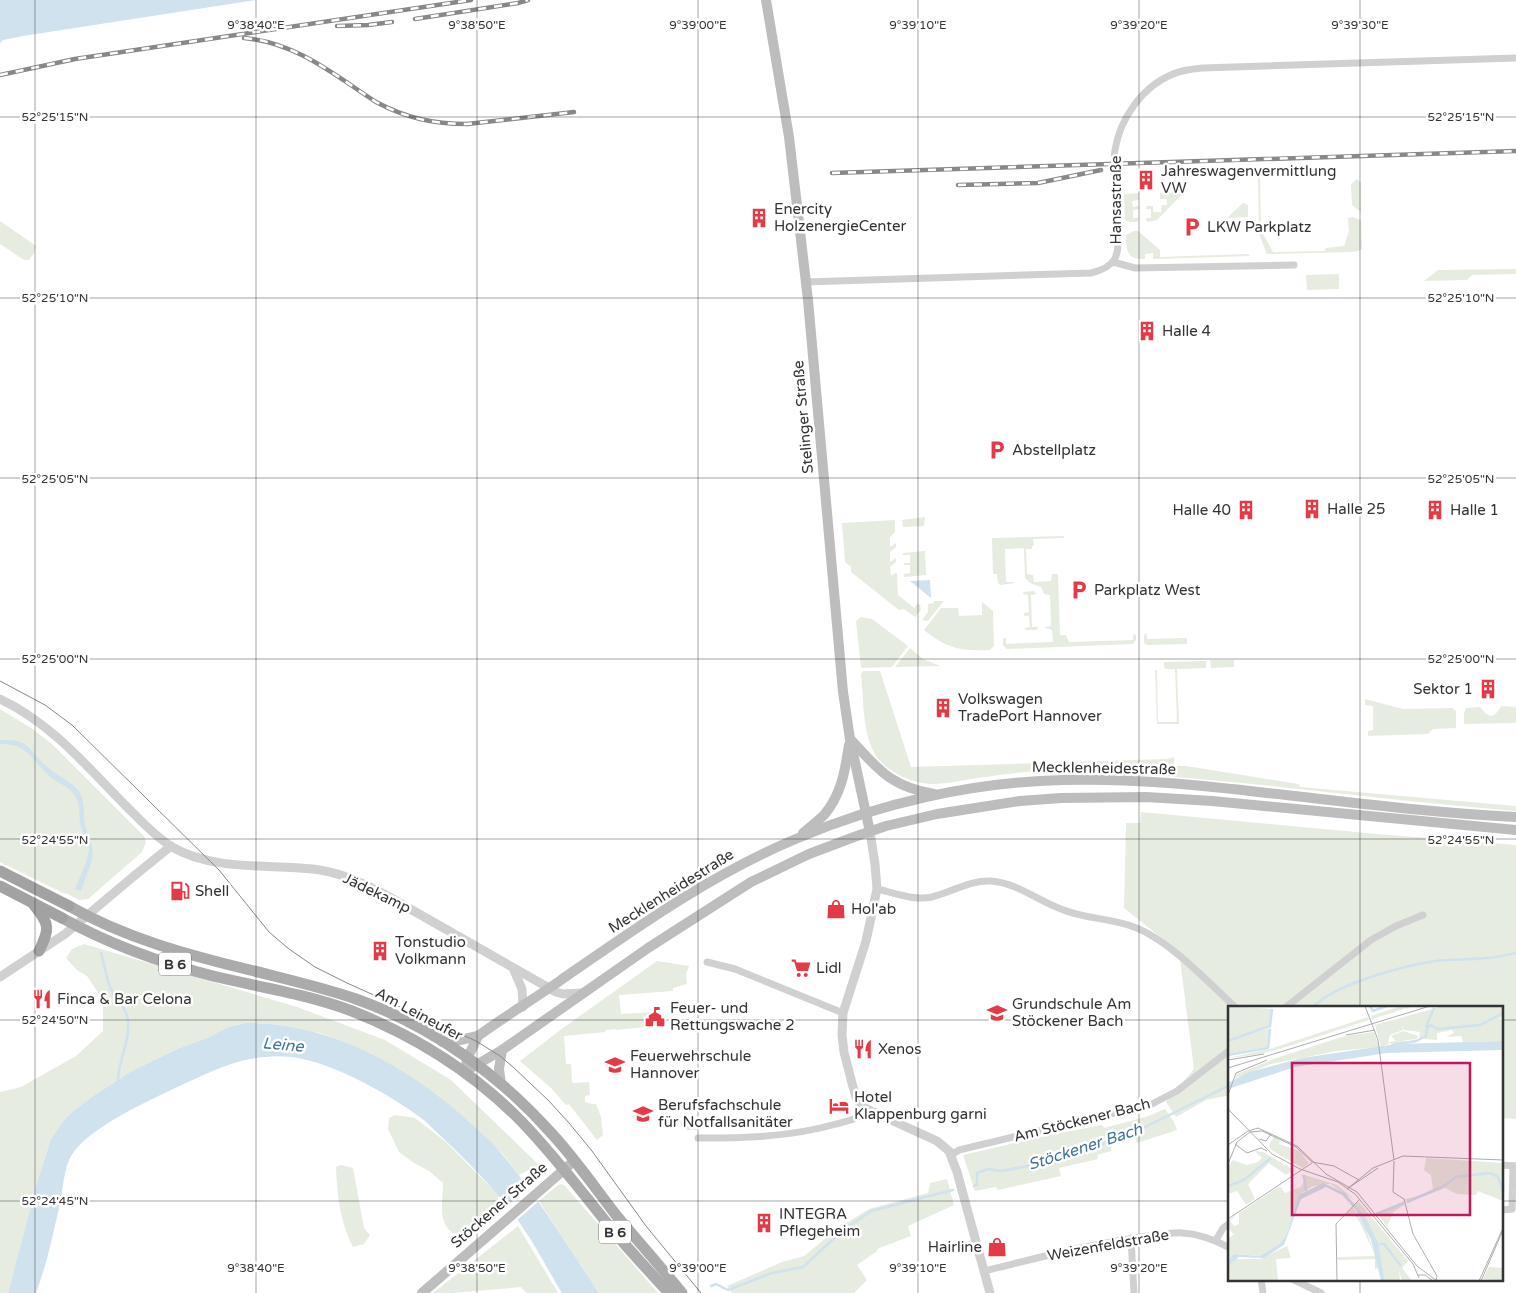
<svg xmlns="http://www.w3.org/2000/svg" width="1516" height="1293" font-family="'Varela Round',sans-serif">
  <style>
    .green { fill: #e6ecdf }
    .water { fill: #cfe2ee }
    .pier { fill: #fff }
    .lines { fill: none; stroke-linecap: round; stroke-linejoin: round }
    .stream { stroke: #cfe2ee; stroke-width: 2.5 }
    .minor { stroke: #d0d0d0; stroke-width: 7 }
    .tertiary { stroke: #d0d0d0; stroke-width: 9 }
    .secondary { stroke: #bdbdbd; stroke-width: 10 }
    .primary { stroke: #ababab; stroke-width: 11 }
    .trunk { stroke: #a2a2a2; stroke-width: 11 }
    .tram { stroke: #888; stroke-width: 1 }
    .rail-casing { stroke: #888; stroke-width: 4.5 }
    .rail { stroke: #fff; stroke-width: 2.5; stroke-dasharray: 8; stroke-linecap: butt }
    .ticks { fill: none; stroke: #333; stroke-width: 1; stroke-opacity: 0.45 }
    .labels { text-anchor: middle; stroke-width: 5; stroke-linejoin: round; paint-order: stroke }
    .shield { fill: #fff; stroke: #707070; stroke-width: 1 }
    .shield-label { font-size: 14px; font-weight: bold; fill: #333 }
    .poi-label { font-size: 15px; fill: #333; stroke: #fff; text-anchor: start }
    .street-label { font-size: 15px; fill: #333; stroke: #fff }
    .water-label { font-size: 16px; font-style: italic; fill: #3f7597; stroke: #fff }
    .inset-river { fill: none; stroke: #cfe2ee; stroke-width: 2.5 }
    .inset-road { fill: none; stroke: #adadad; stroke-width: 1 }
    .view { fill: #c2185b; fill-opacity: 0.15; stroke: #c2185b; stroke-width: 2.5 }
    .inset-edge { fill: none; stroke: #333; stroke-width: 2.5 }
    .ticks-label { font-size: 12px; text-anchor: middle; fill: #333; stroke: #fff; stroke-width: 5; stroke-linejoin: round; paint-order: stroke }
  </style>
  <rect width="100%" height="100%" fill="#fff"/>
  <g class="green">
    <polygon points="1258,174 1260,174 1261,230 1273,252 1324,251 1326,248 1344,246 1349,231 1348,218 1353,217 1361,220 1362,249 1358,251 1352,252 1267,254 1259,234"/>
    <polygon points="1357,179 1361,183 1361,212 1352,205 1351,184"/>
    <polygon points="1184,192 1157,220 1148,222 1146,220 1146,218 1151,218 1151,209 1146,209 1147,206 1153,206 1153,212 1161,212 1162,205 1167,205 1167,199 1160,199 1160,193"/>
    <polygon points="1139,193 1139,200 1132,201 1133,207 1139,206 1139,209 1133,210 1133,218 1139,218 1137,222 1130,222 1125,220 1124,194"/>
    <polygon points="1243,203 1248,205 1248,217 1227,218"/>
    <polygon points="0,221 36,246 34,253 29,260 24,260 0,244"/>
    <path d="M1134,231H1138L1160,250V257L1248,254L1250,256L1153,259V253L1145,254V259C1127,260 1126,250 1126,235Z"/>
    <polygon points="1516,269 1516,274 1472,275 1467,280 1424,281 1438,270"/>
    <polygon points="1339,274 1339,289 1307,290 1306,275"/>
    <polygon points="925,517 924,526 903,527 902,520"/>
    <polygon points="895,520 895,532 890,537 890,547 896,543 896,547 890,552 890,562 896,558 896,562 890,567 891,576 896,573 897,574 898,595 914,608 918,603 920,605 921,610 915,617 904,609 899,610 851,572 851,567 845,562 842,523"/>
    <polygon points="1064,536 1064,538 1033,539 1034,545 1032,546 1032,549 1026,549 1027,574 1033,575 1034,582 1051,581 1052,574 1058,574 1060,635 1066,635 1069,642 1133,640 1133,634 1136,635 1136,640 1133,644 1007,649 1003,645 1003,640 1004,638 1006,638 1006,644 1053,642 1052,630 1045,628 1045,627 1051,626 1050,595 1044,594 1041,587 1030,583 1025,578 1024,548 1005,549 1006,582 1014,582 1015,583 1000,585 998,583 997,574 993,574 992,538"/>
    <polygon points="925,551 926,575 904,577 904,574 910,573 910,565 904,565 904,563 910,563 910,555 903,555 903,553"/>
    <polygon points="1034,591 1036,594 1031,595 1032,627 1038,627 1038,628 1036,630 1026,630 1024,628 1030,627 1029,616 1024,616 1024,613 1029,612 1028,595 1023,594 1023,593 1024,592"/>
    <polygon points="934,601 944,601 928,621 922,620 928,612 928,604 934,603"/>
    <path d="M982,602L993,611L994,646L990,650C960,651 948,649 924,630L941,608H958L959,616L982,615Z"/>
    <polygon points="861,617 872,619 908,646 892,667 863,668 861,667 856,621"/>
    <polygon points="1147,633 1147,639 1187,638 1187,644 1147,645 1144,643 1144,635"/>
    <polygon points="910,648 923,659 940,666 895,667"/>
    <polygon points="1210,660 1234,660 1234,667 1211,668"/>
    <polygon points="1206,661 1206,668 1177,669 1179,724 1157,724 1155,670 1157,670 1158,722 1177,722 1175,669 1166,669 1164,667 1164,662"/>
    <path d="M863,671H880L911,767L1167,759L1174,757V766H1186L1299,784L1300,787L1516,806V811C1383,800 1251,781 1119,773C1079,764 1019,772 978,778C963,780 947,784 933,784C913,784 887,772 876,756C862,733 864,701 861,674Z"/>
    <polygon points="1365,699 1403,709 1452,708 1456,711 1456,728 1433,729 1428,734 1368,736 1368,731 1373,730 1373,706 1365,705"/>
    <path d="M1501,706L1516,707V723L1464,724V713L1466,708L1480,707C1489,719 1494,719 1501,706Z"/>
    <polygon points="0,709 31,728 52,744 144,836 146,843 141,853 88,899 79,900 66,893 65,894 0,862"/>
    <polygon points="1141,812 1377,834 1516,845 1516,1119 1502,1118 1502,1007 1230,1007 1230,1095 1206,1100 1176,1117 1166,1102 1194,1069 1179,952 1124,908 1126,823 1140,823"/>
    <polygon points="84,944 297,1007 385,1040 451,1080 539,1165 519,1175 501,1152 391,1065 344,1042 320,1033 281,1025 262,1023 244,1023 228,1027 207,1038 177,1049 132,1071 93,1096 72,1112 61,1124 51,1139 36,1186 8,1293 0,1293 0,1092 21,1087 76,1056 103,1031 103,1000 87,976 77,970 66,958 72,949"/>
    <polygon points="657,961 689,966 686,974 687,984 673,988 673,991 619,995 621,1014 657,1012 658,1023 656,1026 616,1030 616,1029 606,1030 605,1032 564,1036 566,1064 571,1064 572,1082 574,1083 589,1082 590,1095 585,1096 585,1102 591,1104 596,1104 601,1117 603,1135 597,1140 569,1104 566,1105 551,1088 520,1061 563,1028"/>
    <polygon points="1165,1109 1174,1122 1177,1130 1137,1143 1135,1138 1111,1145 1111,1151 1097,1155 1098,1159 1059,1168 1061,1176 998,1190 996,1187 975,1191 963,1155 1045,1136 1102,1125 1104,1128 1146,1117"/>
    <path d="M395,1115L415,1118L446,1142L499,1196L495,1205L487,1213L457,1235C436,1226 443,1202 443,1183L429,1171L414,1163L399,1152L388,1129L389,1118Z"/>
    <path d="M697,1119V1130C688,1130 681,1132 680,1120Z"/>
    <path d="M341,1165L353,1168L364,1228L370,1235L364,1244L353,1247C340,1223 337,1194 336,1167Z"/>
    <polygon points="947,1179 954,1205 908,1226 911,1236 877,1249 877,1251 857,1265 867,1280 854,1293 732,1293 727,1286 782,1262 804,1256 837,1229 869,1209 928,1193 930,1183"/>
    <polygon points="562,1184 565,1186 658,1293 599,1293 539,1201 558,1185"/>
    <polygon points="518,1226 558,1293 527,1293 521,1287 453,1293 433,1293"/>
  </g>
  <g class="water">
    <polygon points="0,0 256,0 23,36 3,40 0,43"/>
    <polygon points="930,580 931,598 910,581"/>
    <path d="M0,740C29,739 26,747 45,765C54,774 67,779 76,788C87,799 82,815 86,828C89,839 94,847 92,858C90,869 84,881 81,891L75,889C79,880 89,858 89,849C89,841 83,835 81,827C78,816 82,805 74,794C67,785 53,781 46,773C31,757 25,743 0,744Z"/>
    <path d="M245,1023C328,1022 405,1065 466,1119C478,1130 491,1141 501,1153C538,1197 568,1246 599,1293H562C546,1267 533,1240 514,1215C494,1189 471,1165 447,1142C440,1135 432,1128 425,1121C393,1096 332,1062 292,1057C283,1056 273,1056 265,1057C233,1059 204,1075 175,1088C146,1102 91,1127 73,1153C64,1165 63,1189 60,1204C53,1234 47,1264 36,1293H8L36,1186L51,1139L61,1124L72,1112L93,1096L132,1071L177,1049L207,1038L228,1027Z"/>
  </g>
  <polygon class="pier" points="530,1186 540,1200 516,1221 505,1208"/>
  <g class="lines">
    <g class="stream">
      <path d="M101,953C104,964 106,976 110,987C115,999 127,1007 128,1021C130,1042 118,1061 118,1081"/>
      <path d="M1313,1007C1335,984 1403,966 1435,961C1452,959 1469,960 1486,958C1496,958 1506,955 1516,953"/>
      <polyline points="974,1186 977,1185 977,1173 988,1169 1001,1171 1039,1164 1129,1135 1230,1085"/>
      <polyline points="711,1286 716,1284 728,1290 772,1273 803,1267 841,1232 871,1211 953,1190"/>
    </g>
    <g class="minor">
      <polyline points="1113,262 1135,268 1294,265"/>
      <path d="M805,282L1091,273C1099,271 1109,268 1114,260C1121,249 1117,231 1116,219C1116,197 1112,172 1115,150C1120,118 1143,86 1173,74C1182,70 1193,69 1203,68L1516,58"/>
      <path d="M877,889C895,893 914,901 932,897C953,892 969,880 991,881C1017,883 1037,900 1061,909C1084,919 1111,918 1134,927C1169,940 1208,982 1235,1007"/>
      <polyline points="707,962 735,969 843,1013"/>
      <polyline points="1286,1007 1371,940 1396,926 1423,915"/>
      <path d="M698,1138C744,1138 791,1137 836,1124C848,1121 859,1119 867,1109"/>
      <polyline points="951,1155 959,1150 1152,1104 1177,1091 1230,1050"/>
      <polyline points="1502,1165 1516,1166"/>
      <polyline points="1502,1210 1512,1209 1513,1166"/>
      <polyline points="1131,1238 1134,1293"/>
      <polyline points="1216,1240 1223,1228 1230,1223"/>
      <path d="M984,1271C1038,1258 1093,1243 1149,1236C1160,1235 1172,1232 1183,1233C1200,1234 1215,1240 1230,1248"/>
      <polyline points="1261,1279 1263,1293"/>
      <polyline points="1292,1279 1321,1293"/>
    </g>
    <g class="tertiary">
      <path d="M0,699C53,724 88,768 129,809C142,822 156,837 172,847C214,871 267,864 313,869C339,872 361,882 384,894L556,992L563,994L582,993"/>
      <polyline points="870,832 875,864 877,889 866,941 843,1013 842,1035 844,1052 853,1087 856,1097 861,1105 867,1109 937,1141 949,1151 957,1172 990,1293"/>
      <polyline points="513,968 522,989 523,1007"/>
      <polyline points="0,977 65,934 134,876 171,846"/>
    </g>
    <g class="secondary">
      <polyline points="766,0 789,137 808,300 843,692 850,739 870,832"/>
      <path d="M851,740C879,770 891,787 934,794"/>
      <path d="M803,833C810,827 818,821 824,815C842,794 845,770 849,745"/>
      <polyline points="442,1042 451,1042 478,1036"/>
      <polyline points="471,1068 502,1050 648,948 751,882 809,854 854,837 886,826 937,814 1020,801 1061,798 1146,797 1212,801 1516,830"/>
      <path d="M464,1072L468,1057L478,1036C505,1016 534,999 561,980C636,928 713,873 798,838C880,803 974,782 1063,780C1131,778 1199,785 1267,793C1350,802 1433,813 1516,817"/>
      <polyline points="501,1084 499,1069 502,1050"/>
      <polyline points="422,1293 574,1161"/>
    </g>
    <g class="primary">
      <path d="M69,906C125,938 188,955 250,970C285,979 321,987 356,999C432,1026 500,1075 553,1135C576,1160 595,1188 616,1215C638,1241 661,1267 682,1293"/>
      <path d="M62,918C109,944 161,963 213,976C259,987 307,994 352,1011C415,1036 474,1073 521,1121C552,1153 579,1188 606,1222C626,1247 648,1270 669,1293"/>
    </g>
    <g class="trunk">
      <polyline points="0,871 69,906"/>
      <polyline points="0,886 62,918"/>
      <path d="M34,905C50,925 50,928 39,951"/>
    </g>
    <polyline class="tram" points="0,681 45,705 72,725 219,870 269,932 289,949 315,967 347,983 476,1041 500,1056 513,1067 549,1101 569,1123 592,1151 646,1226 701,1293"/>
    <defs>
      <g id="rail">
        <polyline points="415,19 518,3 528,0"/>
        <polyline points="337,26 368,25 392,22"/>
        <path d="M244,38C297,43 333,74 376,102C406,118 433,124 467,124L574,112"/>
        <polyline points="0,75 75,59 471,0"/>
        <polyline points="832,173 1516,151"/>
        <polyline points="958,185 1038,183 1101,170"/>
      </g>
    </defs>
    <use href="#rail" class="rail-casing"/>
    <use href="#rail" class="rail"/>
  </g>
  <path class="ticks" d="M35,0V1293M256,0V1293M477,0V1293M698,0V1293M918,0V1293M1139,0V1293M1360,0V1007M0,117H1516M0,298H1516M0,478H1516M0,659H1516M0,839H1516M0,1020H1230M1502,1020H1516M0,1201H1230M1502,1201H1516M1360,1279V1293"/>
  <defs>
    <symbol id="building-bare" viewBox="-9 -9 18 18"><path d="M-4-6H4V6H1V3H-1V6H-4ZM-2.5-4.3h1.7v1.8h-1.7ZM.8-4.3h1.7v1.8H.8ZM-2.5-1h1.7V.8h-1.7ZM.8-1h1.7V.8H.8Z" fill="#e63946" stroke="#fff" stroke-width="2.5" paint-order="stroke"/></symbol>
    <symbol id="parking-bare" viewBox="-9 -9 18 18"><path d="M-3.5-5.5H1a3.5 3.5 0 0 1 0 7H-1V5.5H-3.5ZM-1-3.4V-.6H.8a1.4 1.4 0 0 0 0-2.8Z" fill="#e63946" stroke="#fff" stroke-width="2.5" paint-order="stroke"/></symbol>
    <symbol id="fuel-bare" viewBox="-9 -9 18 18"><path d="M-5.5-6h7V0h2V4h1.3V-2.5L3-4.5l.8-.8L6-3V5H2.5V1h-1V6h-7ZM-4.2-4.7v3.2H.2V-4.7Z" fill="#e63946" stroke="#fff" stroke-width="2.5" paint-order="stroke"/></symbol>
    <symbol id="shop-bare" viewBox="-9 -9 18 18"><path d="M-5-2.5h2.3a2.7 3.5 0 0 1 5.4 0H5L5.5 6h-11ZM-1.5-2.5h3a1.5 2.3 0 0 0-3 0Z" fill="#e63946" stroke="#fff" stroke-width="2.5" paint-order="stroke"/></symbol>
    <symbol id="supermarket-bare" viewBox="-9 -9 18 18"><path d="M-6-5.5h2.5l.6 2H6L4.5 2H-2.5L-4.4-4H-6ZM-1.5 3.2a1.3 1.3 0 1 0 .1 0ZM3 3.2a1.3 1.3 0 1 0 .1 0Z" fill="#e63946" stroke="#fff" stroke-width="2.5" paint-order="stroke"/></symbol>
    <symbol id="restaurant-bare" viewBox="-9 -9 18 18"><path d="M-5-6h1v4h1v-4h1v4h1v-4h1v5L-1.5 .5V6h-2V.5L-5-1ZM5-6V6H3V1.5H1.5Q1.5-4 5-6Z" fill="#e63946" stroke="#fff" stroke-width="2.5" paint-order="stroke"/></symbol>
    <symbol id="school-bare" viewBox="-9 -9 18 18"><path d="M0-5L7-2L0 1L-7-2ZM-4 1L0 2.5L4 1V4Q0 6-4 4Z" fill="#e63946" stroke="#fff" stroke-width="2.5" paint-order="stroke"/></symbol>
    <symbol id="civic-bare" viewBox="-9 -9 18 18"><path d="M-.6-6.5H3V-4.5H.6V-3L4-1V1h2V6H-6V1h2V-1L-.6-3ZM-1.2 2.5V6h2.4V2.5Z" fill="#e63946" stroke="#fff" stroke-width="2.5" paint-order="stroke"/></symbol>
    <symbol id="university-bare" viewBox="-9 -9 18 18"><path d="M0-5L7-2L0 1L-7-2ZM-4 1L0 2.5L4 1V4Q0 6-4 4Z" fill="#e63946" stroke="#fff" stroke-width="2.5" paint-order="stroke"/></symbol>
    <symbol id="hotel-bare" viewBox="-9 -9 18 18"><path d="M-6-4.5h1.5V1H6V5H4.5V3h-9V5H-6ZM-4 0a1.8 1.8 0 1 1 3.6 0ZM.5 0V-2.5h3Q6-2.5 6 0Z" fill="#e63946" stroke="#fff" stroke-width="2.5" paint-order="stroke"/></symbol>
  </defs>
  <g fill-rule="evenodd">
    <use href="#building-bare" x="1132" y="166" width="28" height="28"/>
    <use href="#building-bare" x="745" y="204" width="28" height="28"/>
    <use href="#parking-bare" x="1178" y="213" width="28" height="28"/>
    <use href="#building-bare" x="1133" y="317" width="28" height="28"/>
    <use href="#parking-bare" x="983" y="436" width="28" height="28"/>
    <use href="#building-bare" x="1298" y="495" width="28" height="28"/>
    <use href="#building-bare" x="1232" y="496" width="28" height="28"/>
    <use href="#building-bare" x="1421" y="496" width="28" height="28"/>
    <use href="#parking-bare" x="1065" y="576" width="28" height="28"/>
    <use href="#building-bare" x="1474" y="675" width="28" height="28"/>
    <use href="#building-bare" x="929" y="694" width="28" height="28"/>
    <use href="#fuel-bare" x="166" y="877" width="28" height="28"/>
    <use href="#shop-bare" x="822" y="895" width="28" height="28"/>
    <use href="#building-bare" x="366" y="937" width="28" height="28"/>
    <use href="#supermarket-bare" x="787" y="954" width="28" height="28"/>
    <use href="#restaurant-bare" x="28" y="985" width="28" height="28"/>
    <use href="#school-bare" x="983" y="999" width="28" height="28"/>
    <use href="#civic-bare" x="641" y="1003" width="28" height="28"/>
    <use href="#restaurant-bare" x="849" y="1035" width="28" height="28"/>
    <use href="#university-bare" x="601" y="1051" width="28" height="28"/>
    <use href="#hotel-bare" x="825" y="1092" width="28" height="28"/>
    <use href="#university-bare" x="629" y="1100" width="28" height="28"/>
    <use href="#building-bare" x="750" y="1209" width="28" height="28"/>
    <use href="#shop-bare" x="983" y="1233" width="28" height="28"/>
  </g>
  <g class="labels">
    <g class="shield">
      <rect x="159" y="952.5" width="32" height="23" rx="4"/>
      <rect x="599" y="1220.5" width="32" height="23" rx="4"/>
    </g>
    <g class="shield-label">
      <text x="175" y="969">B 6</text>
      <text x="615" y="1237">B 6</text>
    </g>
    <g class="poi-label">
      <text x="1161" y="176">Jahreswagenvermittlung<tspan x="1161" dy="17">VW</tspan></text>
      <text x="774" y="214">Enercity<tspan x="774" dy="17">HolzenergieCenter</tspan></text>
      <text x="1207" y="232">LKW Parkplatz</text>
      <text x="1162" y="336">Halle 4</text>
      <text x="1012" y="455">Abstellplatz</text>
      <text x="1327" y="514">Halle 25</text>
      <text x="1231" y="515" text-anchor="end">Halle 40</text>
      <text x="1450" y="515">Halle 1</text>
      <text x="1094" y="595">Parkplatz West</text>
      <text x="1473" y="694" text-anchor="end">Sektor 1</text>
      <text x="958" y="704">Volkswagen<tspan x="958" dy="17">TradePort Hannover</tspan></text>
      <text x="195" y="896">Shell</text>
      <text x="851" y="914">Hol'ab</text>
      <text x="395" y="947">Tonstudio<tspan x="395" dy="17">Volkmann</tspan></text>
      <text x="816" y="973">Lidl</text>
      <text x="57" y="1004">Finca &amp; Bar Celona</text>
      <text x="1012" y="1009">Grundschule Am<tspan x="1012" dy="17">Stöckener Bach</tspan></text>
      <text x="670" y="1013">Feuer- und<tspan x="670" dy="17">Rettungswache 2</tspan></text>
      <text x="878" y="1054">Xenos</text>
      <text x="630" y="1061">Feuerwehrschule<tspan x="630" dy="17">Hannover</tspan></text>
      <text x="854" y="1102">Hotel<tspan x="854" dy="17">Klappenburg garni</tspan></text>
      <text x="658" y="1110">Berufsfachschule<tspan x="658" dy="17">für Notfallsanitäter</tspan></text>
      <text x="779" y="1219">INTEGRA<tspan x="779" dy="17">Pflegeheim</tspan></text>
      <text x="982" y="1252" text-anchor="end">Hairline</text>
    </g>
    <g class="street-label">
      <text transform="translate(1116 200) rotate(-90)" y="5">Hansastraße</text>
      <text transform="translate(803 417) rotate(-95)" y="5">Stelinger Straße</text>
      <text transform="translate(1104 768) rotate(1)" y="5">Mecklenheidestraße</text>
      <text transform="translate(671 891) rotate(-32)" y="5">Mecklenheidestraße</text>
      <text transform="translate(377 893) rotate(26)" y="5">Jädekamp</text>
      <text transform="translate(419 1014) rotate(28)" y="5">Am Leineufer</text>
      <text transform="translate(1082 1120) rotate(-14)" y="5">Am Stöckener Bach</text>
      <text transform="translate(499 1205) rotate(-41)" y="5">Stöckener Straße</text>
      <text transform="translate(1108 1245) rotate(-10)" y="5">Weizenfeldstraße</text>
    </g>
    <g class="water-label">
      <text transform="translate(283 1044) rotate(5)" y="6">Leine</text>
      <text transform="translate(1085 1146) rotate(-18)" y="6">Stöckener Bach</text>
    </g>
  </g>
  <g transform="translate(1228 1006)">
    <rect width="275" height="275" fill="#fff"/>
    <path d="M0,0L44,3L41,20L0,34ZM173,0H186L144,13L143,10ZM215,0H275V10L270,14L275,12V35L235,36L233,30L218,31L226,27L224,24L209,27V34L196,33L198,30L191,34L192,26L176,24L174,19L175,24L162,29L160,36L168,35L163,30L175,25L190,30L189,33L173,35L189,37H162L153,41L147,19ZM140,11L141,14L61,40L33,48L0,52L42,43ZM42,22L39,41L0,48L1,35ZM146,26L151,41L109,45L43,58L6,73L9,68L48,52L117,30ZM46,130L52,135L51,138L71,145L81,157L75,162L43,144L41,139ZM27,145L35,146L66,164L58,169L41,157L20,178L27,193L18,199L9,185L0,188V160L5,154L19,159L30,156L34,152ZM198,152L275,157V195L250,185L248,189L229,188L217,182L179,197L177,193L199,188L205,183L203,169L196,164ZM73,168L109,179L127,194L102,178L85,180L71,189L58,230L51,238L32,250L10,248L0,254V233L7,227L5,228L0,221V215L10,208L2,215L6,220L11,218V207L52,180L57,187L73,181L76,175ZM176,195V199L165,206L159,221L150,208ZM131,196L180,255L174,262L184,275H174L171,264L172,275H157L149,233L127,198ZM125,201L137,221L147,249L131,215L126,208L117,209ZM59,240L63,252L48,253L50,275H0V260L7,253H32ZM148,250L150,262L147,263V253L110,254L109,251ZM261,261L275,262V275L255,273Z" fill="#e6ecdf"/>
    <path d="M275,35V44L159,47L67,61L0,83V77L21,66L74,52L168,38ZM95,177L117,187L138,212L150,236L157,275H153L143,234L128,204L114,189L98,181L73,193L56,239L36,252L11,251L0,260V254L6,248L32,250L51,238L58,230L71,189Z" fill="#cfe2ee"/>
    <path class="inset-river" d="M23,0H44M142,0L145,5L159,0M198,21L206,2M0,35L42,20L44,3M163,39L188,35L198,30L199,22L203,19L209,23L252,19L275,7M0,49L40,42L42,23M76,169L78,185M0,180L16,174L43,152M216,180L228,171L262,167L270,171L275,185M179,196L216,180M148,208L176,197M151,238H156L173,260"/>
    <path class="inset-road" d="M137,0L150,34L166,154M118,29L147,24M0,54L36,48M0,62L202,0M0,89L8,67L39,54M0,103L44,148L72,163M31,133L38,135L43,128M7,138L19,147L33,142L39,145M0,139L20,125L30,122L69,140L98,168L129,186L189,260L209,275M166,155L165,186L176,193L185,228L209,270L208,275M0,158L9,136L22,126L34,125L68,141L84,156L106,160L131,174M72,163L110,176L127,188L185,258L191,272M119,183L145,162L175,150L275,154M119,183L150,162M0,213L84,157M190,269H197L205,275M109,275L108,218L132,193M251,275L275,222M253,275L275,224"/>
    <path class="view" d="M64,57H242V209H64Z"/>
    <rect width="275" height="275" class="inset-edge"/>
  </g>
  <g class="ticks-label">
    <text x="256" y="29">9°38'40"E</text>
    <text x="477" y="29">9°38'50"E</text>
    <text x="698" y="29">9°39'00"E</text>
    <text x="918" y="29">9°39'10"E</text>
    <text x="1139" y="29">9°39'20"E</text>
    <text x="1360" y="29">9°39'30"E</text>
    <text x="55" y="121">52°25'15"N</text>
    <text x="1461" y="121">52°25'15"N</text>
    <text x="55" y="302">52°25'10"N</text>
    <text x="1461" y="302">52°25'10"N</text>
    <text x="55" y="483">52°25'05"N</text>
    <text x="1461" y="483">52°25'05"N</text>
    <text x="55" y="663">52°25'00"N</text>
    <text x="1461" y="663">52°25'00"N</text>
    <text x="55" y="844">52°24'55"N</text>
    <text x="1461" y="844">52°24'55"N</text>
    <text x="55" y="1024">52°24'50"N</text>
    <text x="55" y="1205">52°24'45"N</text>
    <text x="256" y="1272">9°38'40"E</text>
    <text x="477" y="1272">9°38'50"E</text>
    <text x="698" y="1272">9°39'00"E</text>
    <text x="918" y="1272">9°39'10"E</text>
    <text x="1139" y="1272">9°39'20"E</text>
  </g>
</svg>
